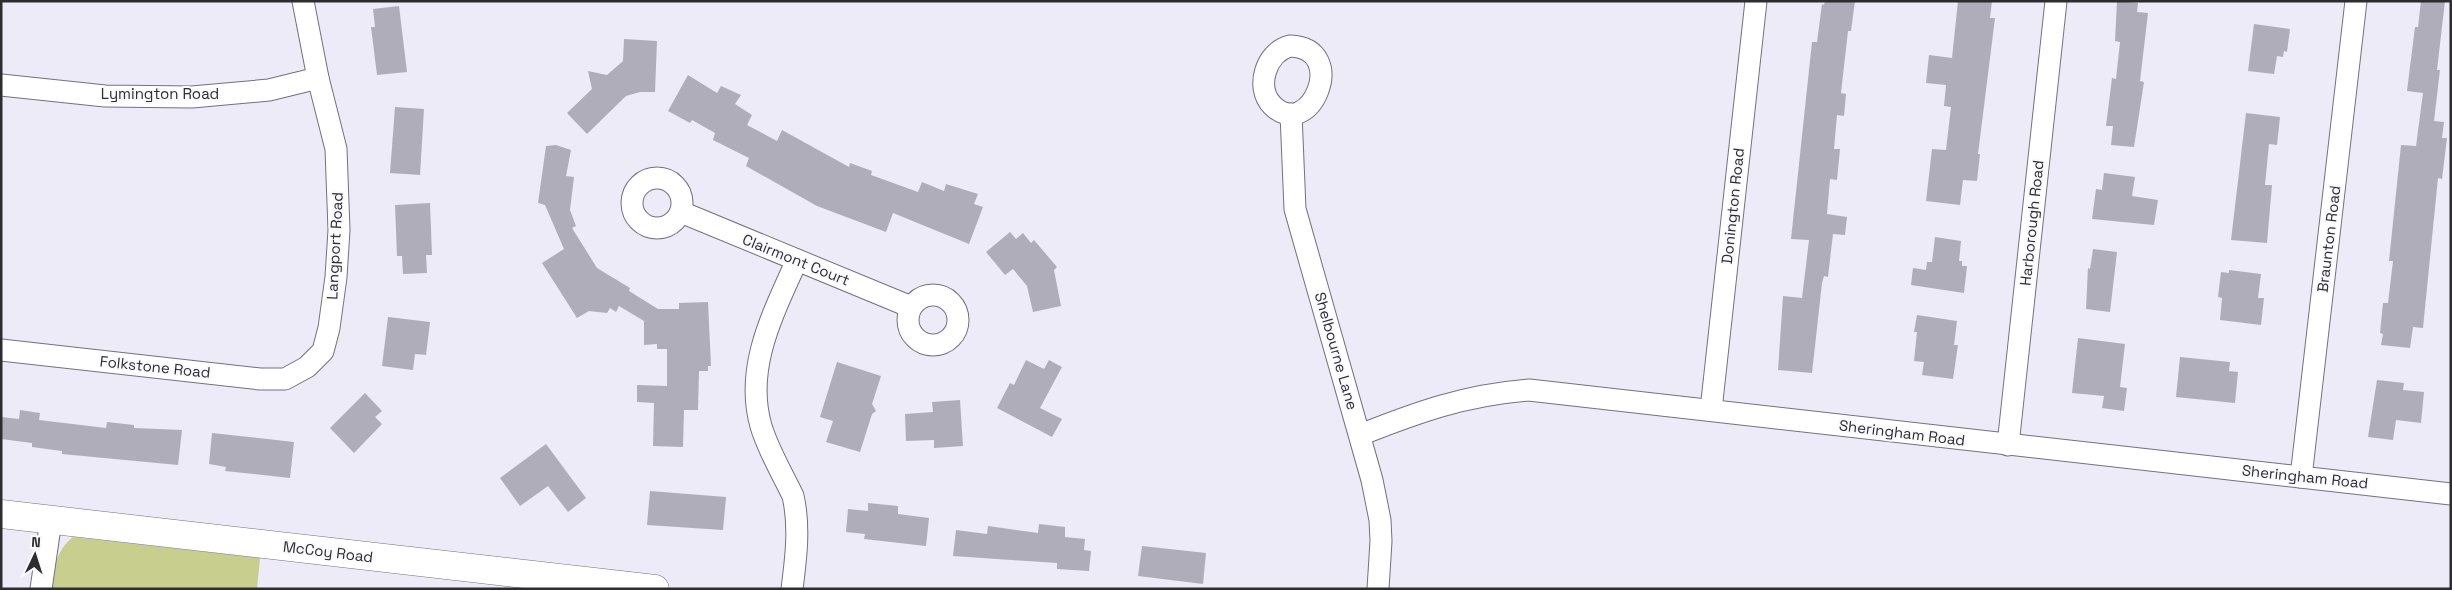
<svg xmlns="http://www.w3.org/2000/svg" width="2452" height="590" font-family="'Space Grotesk',sans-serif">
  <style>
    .green { fill: #c8ce8e }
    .building { fill: #afadb9 }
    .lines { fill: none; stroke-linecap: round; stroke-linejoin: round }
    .minor-casing { stroke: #73717c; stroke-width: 23 }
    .secondary-casing { stroke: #73717c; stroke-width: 29 }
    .minor { stroke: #fff; stroke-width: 21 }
    .secondary { stroke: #fff; stroke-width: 28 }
    .labels { text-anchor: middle; stroke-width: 4; stroke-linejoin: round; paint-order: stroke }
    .street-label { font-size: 15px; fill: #2d2c31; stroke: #faf9fe }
  </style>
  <rect width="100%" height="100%" fill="#edebf8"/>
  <path class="green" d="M73,537L260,558L257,589H51C54,569 56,550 73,537Z"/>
  <g class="building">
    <polygon points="1825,1 1855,1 1851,31 1848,31 1841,93 1846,94 1844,116 1837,115 1834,149 1840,149 1837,180 1830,179 1827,214 1847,217 1845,235 1833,234 1828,277 1824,276 1822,283 1812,373 1778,370 1783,296 1802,298 1809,240 1791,239 1812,42 1817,42 1822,4 1824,5"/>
    <polygon points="1958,1 1992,1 1990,18 1995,18 1978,154 1980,154 1977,181 1963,180 1960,205 1926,201 1932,149 1946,150 1951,107 1944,106 1946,85 1926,83 1929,55 1952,58"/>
    <polygon points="2117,1 2138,3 2137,12 2148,13 2140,81 2144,82 2134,147 2111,145 2113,126 2106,126 2112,78 2116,79 2120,42 2115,41"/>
    <polygon points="2421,1 2445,1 2437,70 2440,70 2434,121 2444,122 2442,138 2447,138 2442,179 2438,178 2423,328 2413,327 2410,348 2381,345 2383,334 2380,333 2383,303 2388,303 2393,261 2389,261 2401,145 2416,146 2423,93 2407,91 2415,27 2418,27"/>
    <polygon points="399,6 407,72 377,75 371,27 375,27 373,9"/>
    <polygon points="2254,24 2290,29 2287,52 2284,51 2283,57 2277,56 2274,74 2248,71"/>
    <polygon points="624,39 657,41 655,92 640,92 626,96 587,134 567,113 592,89 588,71 607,75 623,61"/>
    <polygon points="688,75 717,93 721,86 741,95 735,104 752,115 747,125 777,141 782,130 849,167 850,163 872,171 871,175 918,192 922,182 944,191 946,184 978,194 974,204 983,207 969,244 893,213 886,232 817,206 746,166 749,158 713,140 715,133 692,120 690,123 668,111"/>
    <polygon points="395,107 424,109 420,175 390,173"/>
    <polygon points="2246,113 2280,117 2277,145 2269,144 2265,185 2272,185 2267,243 2231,240"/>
    <polygon points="556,145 571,150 566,176 574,177 570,210 576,226 572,228 597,268 630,288 629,291 658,309 679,309 679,303 708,302 711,366 708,366 708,371 699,371 698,410 684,410 683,447 653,446 654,403 637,402 637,385 667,386 667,349 657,349 657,344 644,345 644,321 619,306 616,312 610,308 607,313 589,311 577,318 542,263 564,249 545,205 538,203 546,146"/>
    <polygon points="2104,173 2135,177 2132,196 2158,200 2154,225 2092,219 2096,189 2102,190"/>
    <polygon points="430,203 432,255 426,255 427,273 403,274 402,256 397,256 395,205"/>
    <polygon points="1010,232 1016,239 1023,233 1031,243 1034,240 1057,267 1054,270 1061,306 1033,312 1027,286 1013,269 1005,275 986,252"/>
    <polygon points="1935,237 1961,241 1959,261 1962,261 1962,266 1967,266 1964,293 1911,285 1913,268 1926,270 1927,262 1932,262"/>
    <polygon points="2093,249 2117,252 2110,312 2086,309 2088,268 2090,269"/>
    <polygon points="2229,270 2261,274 2258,298 2264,298 2261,325 2220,320 2222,298 2218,297 2221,272 2229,273"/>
    <polygon points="1917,315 1957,321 1954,345 1958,345 1953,379 1922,375 1924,362 1914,361 1917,332 1914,332"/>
    <polygon points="388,317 430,322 426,355 415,354 413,370 382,366"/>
    <polygon points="2078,338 2125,344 2120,387 2127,388 2124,411 2102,408 2104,396 2072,393"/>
    <polygon points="2180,357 2230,362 2229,371 2238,372 2235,403 2176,397"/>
    <polygon points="1026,360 1044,369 1049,360 1062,367 1040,408 1062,419 1052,437 997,408 1010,383 1014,385"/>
    <polygon points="837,362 881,376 872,404 876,411 872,414 860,452 826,442 833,421 820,417"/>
    <polygon points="2377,380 2404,383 2403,390 2424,392 2421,423 2396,420 2393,440 2368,437"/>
    <polygon points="365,393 382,411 375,417 382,424 354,453 330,428"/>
    <polygon points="960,400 963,446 934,448 934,440 906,441 905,414 933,412 932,402"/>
    <polygon points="20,410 40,413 39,420 106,428 107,422 134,425 134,428 182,430 178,465 62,454 62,451 32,447 32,443 1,439 1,417 19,419"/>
    <polygon points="212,433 294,442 290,478 225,471 226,467 209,464"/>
    <polygon points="546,444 586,498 568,512 548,486 520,506 500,478"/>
    <polygon points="650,491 726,497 723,530 647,525"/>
    <polygon points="868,503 898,506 898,514 929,518 926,546 864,539 865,534 846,532 848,509 868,511"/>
    <polygon points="1039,524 1065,527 1065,537 1085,539 1084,550 1091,551 1089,571 1057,569 1057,563 953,556 956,530 987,534 988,526 1038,533"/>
    <polygon points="1142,546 1206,553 1203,584 1138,576"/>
  </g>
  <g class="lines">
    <defs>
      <g id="minor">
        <path d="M1290,46C1351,48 1309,144 1272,105C1255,87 1266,52 1290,46Z"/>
        <polyline points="1,85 105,96 192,97 269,90 318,78"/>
        <polyline points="1291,114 1295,209 1372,480 1380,520 1381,541 1378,589"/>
        <circle cx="657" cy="203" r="25"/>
        <polyline points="681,212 911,307"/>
        <circle cx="933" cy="320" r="25"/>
        <polyline points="1,350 260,379 285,379 307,367 323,351 329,328 336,277 339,230 336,149 318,78 303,1"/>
        <polyline points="1711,410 1756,1"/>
        <path d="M1360,435C1418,412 1465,395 1529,390L2451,494"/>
        <polyline points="2008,445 2056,1"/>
        <polyline points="2301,477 2356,1"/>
        <polyline points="41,589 51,520"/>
        <path d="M792,589C796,558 800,526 793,496C782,473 768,450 761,426C744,367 774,312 797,260"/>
      </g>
      <polyline id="secondary" points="1,514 655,589"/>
    </defs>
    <use href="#minor" class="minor-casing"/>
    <use href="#secondary" class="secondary-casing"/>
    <use href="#minor" class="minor"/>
    <use href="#secondary" class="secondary"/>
  </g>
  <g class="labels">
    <g class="street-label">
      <text x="160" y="99">Lymington Road</text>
      <text transform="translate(1733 206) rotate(-84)" y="5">Donington Road</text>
      <text transform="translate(2032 223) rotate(-84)" y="5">Harborough Road</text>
      <text transform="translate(2329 239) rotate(-83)" y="5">Braunton Road</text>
      <text transform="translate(335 246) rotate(-87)" y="5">Langport Road</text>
      <text transform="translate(796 260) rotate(22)" y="5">Clairmont Court</text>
      <text transform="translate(1336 351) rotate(74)" y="5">Shelbourne Lane</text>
      <text transform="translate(155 367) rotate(6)" y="5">Folkstone Road</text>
      <text transform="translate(1902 433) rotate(7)" y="5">Sheringham Road</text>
      <text transform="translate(2305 477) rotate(6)" y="5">Sheringham Road</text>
      <text transform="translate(328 552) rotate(7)" y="5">McCoy Road</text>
    </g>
  </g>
  <rect width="2452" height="590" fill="none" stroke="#2d2c31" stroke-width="5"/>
  <g transform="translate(35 555) rotate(4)" stroke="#faf9fe" stroke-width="4" paint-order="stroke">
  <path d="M0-4L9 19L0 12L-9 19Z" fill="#2d2c31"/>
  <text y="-8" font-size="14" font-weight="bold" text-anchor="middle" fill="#2d2c31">N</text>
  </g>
</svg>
